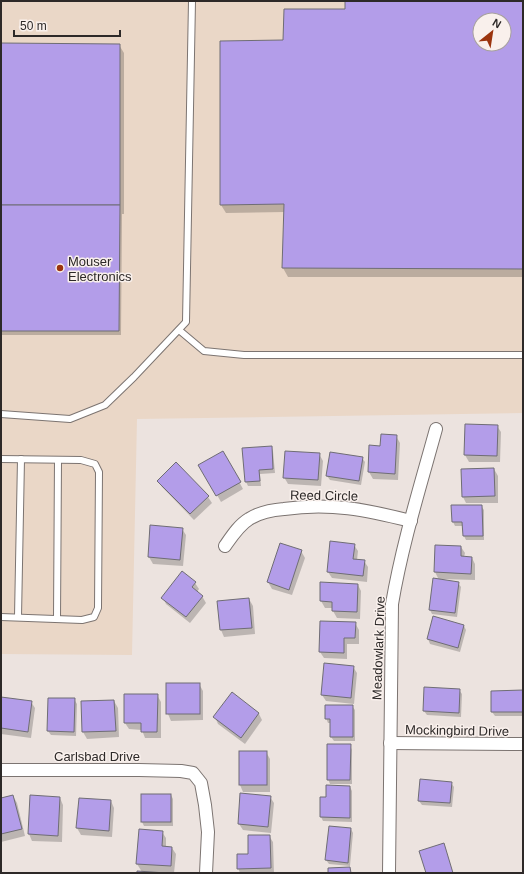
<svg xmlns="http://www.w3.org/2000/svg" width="524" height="874" font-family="Helvetica,sans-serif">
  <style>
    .industrial { fill: #ead7c7; fill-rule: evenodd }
    .shadow { fill: #0003; fill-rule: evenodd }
    .building { fill: #b39de9; stroke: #6f6d74; fill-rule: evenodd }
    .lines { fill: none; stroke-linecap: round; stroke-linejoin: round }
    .lane-casing { stroke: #7c7471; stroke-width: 8 }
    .street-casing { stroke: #7c7471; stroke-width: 14 }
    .lane { stroke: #fff; stroke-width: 6 }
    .street { stroke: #fff; stroke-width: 12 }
    .poi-dot { fill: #9b340e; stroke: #f9f0ec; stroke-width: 1.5 }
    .labels { text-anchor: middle; stroke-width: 3; stroke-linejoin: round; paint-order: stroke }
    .poi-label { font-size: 13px; fill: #2d2928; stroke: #f9f0ec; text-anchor: start }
    .street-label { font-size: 13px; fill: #2d2928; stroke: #f9f0ec }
  </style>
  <rect width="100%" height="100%" fill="#ece3df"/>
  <path class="industrial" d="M1,1H523V413L137,419L132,655L1,654ZM480,20H504V44H480Z"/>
  <g class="shadow">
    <path d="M346,1H523V277H288L283,268L285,212L226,213L221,205L283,41L346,10ZM480,20H504V44H480Z"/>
    <polygon points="1,44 119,45 124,53 124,214 122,214 121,335 1,335"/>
    <polygon points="466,425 497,426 501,432 500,462 469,462 465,455"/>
    <polygon points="396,436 400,443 398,480 373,479 369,472 370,446 381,447"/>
    <polygon points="271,447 273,451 275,473 260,474 261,486 248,486 246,482 243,449"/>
    <polygon points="223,452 243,489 221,502 200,465"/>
    <polygon points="319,454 323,461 321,486 288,484 284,477"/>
    <polygon points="362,458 365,462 361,485 330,480 327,476"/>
    <polygon points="494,469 498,476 498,503 466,503 463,497"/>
    <polygon points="158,481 208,497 212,503 194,520 162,487"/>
    <polygon points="481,506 484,510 484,540 466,540 464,536 464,526 455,526 453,522"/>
    <polygon points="151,526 182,529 186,535 183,566 153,564 149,557"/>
    <polygon points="354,545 358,551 357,560 364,561 368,567 367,582 332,578 328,572"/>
    <polygon points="461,547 465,553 464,557 472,558 475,564 475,580 441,579 441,580 458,583 461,587 457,617 432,614 430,610 439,580 435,572"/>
    <polygon points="301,551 305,558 292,595 272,589 268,582"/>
    <polygon points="195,583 199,589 197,592 202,596 206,603 190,623 166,604 163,598"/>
    <polygon points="321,583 358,585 361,591 360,619 337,618 333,611 333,608 325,608 321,601"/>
    <polygon points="249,599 253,606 255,634 224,637 221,630 218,602"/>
    <polygon points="434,617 464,626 466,630 460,652 430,644 428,639"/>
    <polygon points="355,623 359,630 359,644 347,644 347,659 324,658 320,652"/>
    <polygon points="353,667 357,673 354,704 326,701 322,695"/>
    <polygon points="167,684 199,684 203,691 203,720 171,721 168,714"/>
    <polygon points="425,688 459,690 462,694 461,717 427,715 424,711"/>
    <polygon points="523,693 523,716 495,716 492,712"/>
    <polygon points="233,694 259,714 262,720 245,744 218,724 215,717"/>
    <polygon points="157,695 161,702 161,738 145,738 142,730 129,729 125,723"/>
    <polygon points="1,698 31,702 35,708 31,738 1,734"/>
    <polygon points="74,699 77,704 76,736 51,735 48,731"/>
    <polygon points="114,701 118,708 119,737 87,739 83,732 82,702"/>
    <polygon points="352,706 355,710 355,741 334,741 331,737 331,723 328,723 326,718"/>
    <polygon points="350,745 352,750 352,784 330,784 328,779"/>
    <polygon points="240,752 266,752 270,759 270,792 243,792 240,785"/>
    <polygon points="451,783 454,787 452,807 422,805 419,801"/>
    <polygon points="350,787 352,791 352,822 323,821 321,817 321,798 327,798"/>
    <polygon points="171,795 173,799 173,826 144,826 142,822"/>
    <polygon points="13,796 17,803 25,836 1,842 1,799"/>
    <polygon points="270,797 274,803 271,833 243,830 239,824"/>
    <polygon points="60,798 63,805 62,842 32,841 29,834"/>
    <polygon points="111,801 114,808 112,837 81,835 77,828"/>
    <polygon points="351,829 353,833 350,866 329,864 326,860"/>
    <polygon points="162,832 166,838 166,847 172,848 176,854 174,873 138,873 142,872 137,864"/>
    <polygon points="269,836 273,842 274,873 240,873 238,868 249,855"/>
  </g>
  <g class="building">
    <path d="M345,1H523V269L282,268L284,204L220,205V41L283,40L284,9H345ZM480,20H504V44H480Z"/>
    <polygon points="1,43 120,44 120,205 1,205"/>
    <polygon points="1,205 120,205 119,331 1,331"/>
    <polygon points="465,424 498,425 497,456 464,455"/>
    <polygon points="381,434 397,435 395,474 368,472 369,445 380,446"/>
    <polygon points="272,446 273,469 259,470 260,481 245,482 242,448"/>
    <polygon points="223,451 241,482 216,496 198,465"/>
    <polygon points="285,451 320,453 318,480 283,478"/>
    <polygon points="330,452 363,457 359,481 326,476"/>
    <polygon points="176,462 209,496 190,514 157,481"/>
    <polygon points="494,468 495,496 462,497 461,469"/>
    <polygon points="451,505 482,505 483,536 463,536 462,522 452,522"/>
    <polygon points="150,525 183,528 180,560 148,557"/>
    <polygon points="330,541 355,544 353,559 365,560 363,576 327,572"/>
    <polygon points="280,543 302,550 289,590 267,582"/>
    <polygon points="435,545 461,546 461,556 472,557 471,574 434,572"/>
    <polygon points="182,571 196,582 192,587 203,596 186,617 161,598"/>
    <polygon points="433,578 459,582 455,613 429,610"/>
    <polygon points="320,582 358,584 357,612 332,611 332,602 320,601"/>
    <polygon points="249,598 252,628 220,630 217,601"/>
    <polygon points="433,616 464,625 458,648 427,639"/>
    <polygon points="320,621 356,622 355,638 344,638 344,653 319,652"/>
    <polygon points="324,663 354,666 351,698 321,695"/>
    <rect x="166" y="683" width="34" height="31"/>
    <polygon points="424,687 460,689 459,713 423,711"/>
    <polygon points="523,690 523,712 491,712 491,691"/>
    <polygon points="232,692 259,713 241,738 213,717"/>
    <polygon points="124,694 158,694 157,732 141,732 141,723 124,723"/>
    <polygon points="1,697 32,701 28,732 1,728"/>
    <polygon points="48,698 75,698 74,732 47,731"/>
    <polygon points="114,700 116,731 82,732 81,701"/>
    <polygon points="325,705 353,705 353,737 330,737 330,719 325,719"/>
    <polygon points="327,744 351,744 350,780 327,780"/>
    <rect x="239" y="751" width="28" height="34"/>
    <polygon points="420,779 452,782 450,803 418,801"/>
    <polygon points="326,785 350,786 350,818 320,817 320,797 326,797"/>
    <polygon points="240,793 271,796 268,827 238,824"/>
    <rect x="141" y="794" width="30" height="28"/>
    <polygon points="13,795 22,829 1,834 1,798"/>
    <polygon points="30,795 60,797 58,836 28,834"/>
    <polygon points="79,798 111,800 109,831 76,828"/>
    <polygon points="329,826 351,828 348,863 325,860"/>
    <polygon points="139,829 163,831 162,846 172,847 171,866 136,864"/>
    <polygon points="248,835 270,835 271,868 237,869 237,854 248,854"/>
    <polygon points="444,843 453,873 426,873 419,851"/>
    <polygon points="350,867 351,873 328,873 328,868"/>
    <polygon points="137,871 166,873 137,873"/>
  </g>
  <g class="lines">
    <defs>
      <g id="lane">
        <polyline points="179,330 204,351 244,355 523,355"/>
        <polyline points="1,414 70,419 105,405 134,377 186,322 192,1"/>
        <polyline points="1,459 81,460 95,464 99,472 98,608 94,617 82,620 1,617"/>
        <polyline points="18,617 21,459"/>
        <polyline points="57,619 58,460"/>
      </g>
      <g id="street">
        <path d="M225,546C232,536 239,525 249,519C260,512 271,510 284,509C330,502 367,510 411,521"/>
        <polyline points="390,743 523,744"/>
        <polyline points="1,770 139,770 181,771 193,773 201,783 205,805 208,832 206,873"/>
        <path d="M389,873L392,604C402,545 420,487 436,429"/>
      </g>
    </defs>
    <use href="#lane" class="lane-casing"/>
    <use href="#street" class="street-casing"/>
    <use href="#lane" class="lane"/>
    <use href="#street" class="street"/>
  </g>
  <circle class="poi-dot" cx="60" cy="268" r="4"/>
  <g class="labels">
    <g class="poi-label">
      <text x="68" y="266">Mouser<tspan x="68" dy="15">Electronics</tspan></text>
    </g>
    <g class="street-label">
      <text transform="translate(324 495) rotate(1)" y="5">Reed Circle</text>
      <text transform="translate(378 648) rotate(-88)" y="5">Meadowlark Drive</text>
      <text transform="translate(457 730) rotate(1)" y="5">Mockingbird Drive</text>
      <text x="97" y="761">Carlsbad Drive</text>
    </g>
  </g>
  <rect width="524" height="874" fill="none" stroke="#2d2928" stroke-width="4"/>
  <g transform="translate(492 32) rotate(30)"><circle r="19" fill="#f9f0ec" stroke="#a7a09e"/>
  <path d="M0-3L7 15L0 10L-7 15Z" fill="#9b340e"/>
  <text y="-6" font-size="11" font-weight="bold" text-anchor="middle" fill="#2d2928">N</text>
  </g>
  <path d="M14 30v6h106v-6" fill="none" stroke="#2d2928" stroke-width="2"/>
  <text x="20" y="30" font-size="12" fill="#2d2928" stroke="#f9f0ec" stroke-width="3" paint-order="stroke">50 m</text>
</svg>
